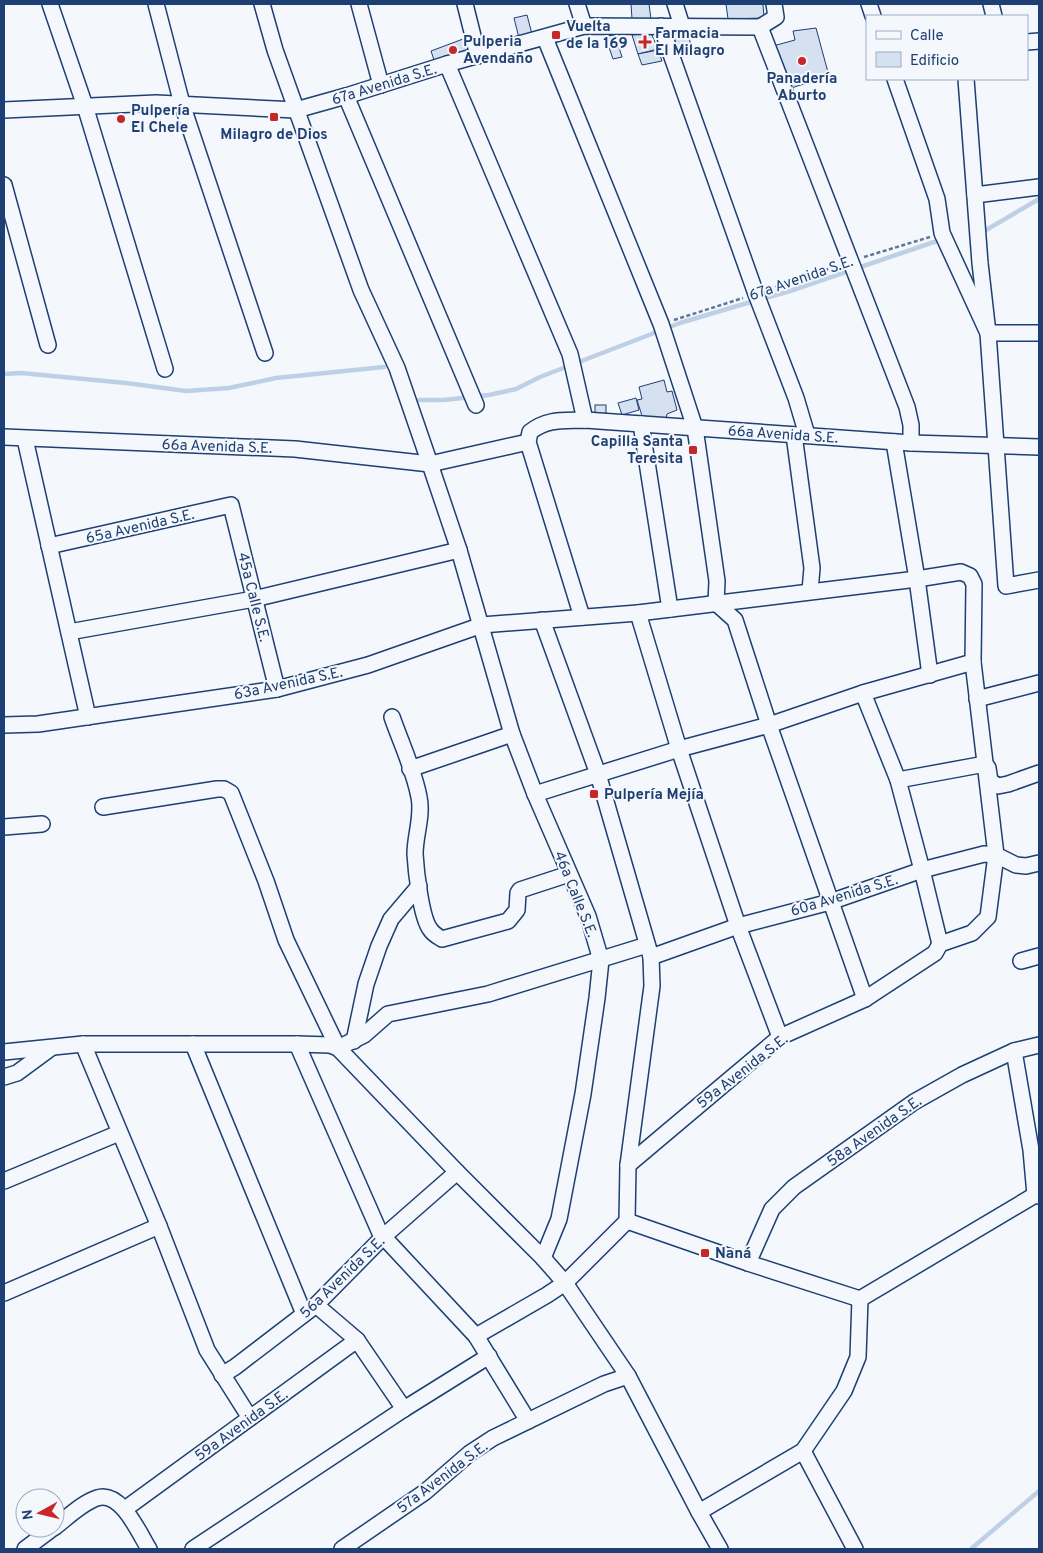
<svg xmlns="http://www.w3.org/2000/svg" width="1043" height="1553" font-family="Overpass,sans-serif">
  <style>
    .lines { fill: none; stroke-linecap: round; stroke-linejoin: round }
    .stream { stroke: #bed0e5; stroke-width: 4.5 }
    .building { fill: #d5e0f0; stroke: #1d3f73 }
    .minor-casing { stroke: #1d3f73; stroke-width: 18 }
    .path { stroke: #5e769c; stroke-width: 2.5; stroke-dasharray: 4 2.5; stroke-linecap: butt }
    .minor { stroke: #f4f7fb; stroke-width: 15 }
    .poi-dot { fill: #c62828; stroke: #f4f7fb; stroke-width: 2 }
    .labels { text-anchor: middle; stroke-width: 4; stroke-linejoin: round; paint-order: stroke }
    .poi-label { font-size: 15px; font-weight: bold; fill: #1d3f73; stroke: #f4f7fb; text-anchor: start }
    .street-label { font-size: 15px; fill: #1d3f73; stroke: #f4f7fb }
  </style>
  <rect width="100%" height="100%" fill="#f4f7fb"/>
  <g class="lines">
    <g class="stream">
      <polyline points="986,230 1039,199"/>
      <polyline points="4,374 21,373 126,383 186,391 229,388 276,378 384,367"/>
      <polyline points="419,400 444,400 489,395 516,389 540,377 680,323 754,301 787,292 937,241"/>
      <polyline points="971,1549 1039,1491"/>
    </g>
  </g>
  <g class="building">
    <polygon points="631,4 649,4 651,19 632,19"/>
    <polygon points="726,4 763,4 764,18 728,19"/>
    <polygon points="527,15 532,34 519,38 514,18"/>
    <polygon points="816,28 829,76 788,89 773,46 795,40 793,31"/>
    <polygon points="687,31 693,52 674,55 666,32"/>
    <polygon points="651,33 658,49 638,54 632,35"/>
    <polygon points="615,35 622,57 613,59 605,36"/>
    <polygon points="471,36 474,50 435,63 431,51"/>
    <polygon points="658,50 662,61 642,65 638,54"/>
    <polygon points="664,380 667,392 672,391 677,410 667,414 666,419 656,421 652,417 643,419 637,400 642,399 639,387"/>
    <polygon points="636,398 639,410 622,415 618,403"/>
    <rect x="595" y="405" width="11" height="9"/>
  </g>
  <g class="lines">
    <defs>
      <g id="minor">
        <polyline points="50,4 85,106 165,369"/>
        <polyline points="156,4 182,104 265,353"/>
        <polyline points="262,4 275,50 361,290 397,368 430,464 459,550 512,734 535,794 588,916 601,960 597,998 583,1094 559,1219 543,1258"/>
        <polyline points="359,4 381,85"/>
        <polyline points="465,4 478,56"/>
        <polyline points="577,4 584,26"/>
        <polyline points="675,4 682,26"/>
        <polyline points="869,4 873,16"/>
        <polyline points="991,4 994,16"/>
        <polyline points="661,26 756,294 796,398 807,435"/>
        <polyline points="760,27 907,407 911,425 911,443"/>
        <polyline points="760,27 776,17 774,4"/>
        <polyline points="545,38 661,324 695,428 717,581 716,603 735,620 769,725 865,999"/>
        <polyline points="1027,42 1039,41"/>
        <polyline points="447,64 570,354 585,420"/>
        <polyline points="895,79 937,199 942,233 988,333 1039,333"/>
        <polyline points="966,79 980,263 988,333 1006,586 1039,580"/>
        <polyline points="346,96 476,405"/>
        <polyline points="4,110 156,103 296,110 346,96 447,64 584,26 760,27"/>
        <polyline points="4,185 48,345"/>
        <polyline points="975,195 1039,187"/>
        <polyline points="641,424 670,609"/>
        <polyline points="794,435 812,568 810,591"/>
        <polyline points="4,437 295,449 430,464 528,442"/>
        <polyline points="25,439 88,717"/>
        <polyline points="894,442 917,579 930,675"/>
        <polyline points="49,546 231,505 277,689"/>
        <polyline points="638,613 679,749 738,926 780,1037"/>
        <path d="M582,617L528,442L530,432C548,418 564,421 585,420L911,443L1039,447"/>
        <polyline points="69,632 254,599 459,550"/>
        <polyline points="863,693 898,780 922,870 940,944"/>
        <polyline points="977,699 1039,683"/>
        <path d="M392,717C401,743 414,770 419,797C423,816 415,835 415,854C416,871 421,917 430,929C433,934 437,936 442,939L508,921L517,910L518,893L520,890L569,874"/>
        <polyline points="4,725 38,724 277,689 368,665 482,625 638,613 917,579 961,572 970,576 974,584 973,662 996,855 988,917 972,933 940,944"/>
        <polyline points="410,769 512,734"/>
        <polyline points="898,780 985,764 988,768 990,781 998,786 1008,784 1039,773"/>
        <polyline points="535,794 679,749 769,725 863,693 973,662"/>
        <polyline points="103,807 217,789 224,789 231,793 266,881 286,940 338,1048 457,1172 543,1258 565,1283 628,1376 699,1512 720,1549"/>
        <polyline points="4,827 42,824"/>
        <polyline points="651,957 738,926 830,902 922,870 984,854 996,855 1016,865 1026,866 1039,863"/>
        <polyline points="1021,961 1039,956"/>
        <polyline points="354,1041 366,984 379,946 391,919 419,886"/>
        <polyline points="83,1044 159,1226 207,1350 250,1418"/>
        <polyline points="193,1044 304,1314"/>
        <polyline points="297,1044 380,1233 476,1336 528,1421"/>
        <polyline points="1014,1051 1031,1150 1035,1195"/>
        <polyline points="4,1052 83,1044 297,1044 330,1045 338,1048 364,1035 388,1014 488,994 647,945"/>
        <polyline points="4,1077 17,1073 51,1048"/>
        <polyline points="628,1165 780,1037 865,999 935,953 940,944"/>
        <polyline points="4,1181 119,1133"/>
        <polyline points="627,1221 748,1263 860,1299 1035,1195 1039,1196"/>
        <polyline points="748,1263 772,1209 794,1187 914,1102 962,1075 1014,1051 1039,1045"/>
        <polyline points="4,1293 159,1226"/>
        <polyline points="316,1305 357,1340 404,1409"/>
        <polyline points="476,1336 547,1295 565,1283 627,1221 628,1165 652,986 651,957 598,774 542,620"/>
        <polyline points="222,1375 235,1367 316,1305 384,1236 457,1172"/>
        <polyline points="803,1451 855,1549"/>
        <polyline points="125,1509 357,1340"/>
        <polyline points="699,1512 803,1451 844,1391 858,1357 860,1299"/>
        <path d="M55,1527C68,1517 82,1503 97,1498C121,1490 139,1533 149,1549"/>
        <polyline points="25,1549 53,1528"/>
        <polyline points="193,1549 404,1409 489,1356"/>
        <polyline points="342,1549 425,1492 470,1453 493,1438 604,1384 628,1376"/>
      </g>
    </defs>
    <use href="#minor" class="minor-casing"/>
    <g class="path">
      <polyline points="864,257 930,237"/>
      <polyline points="769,289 837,266"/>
      <polyline points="674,320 743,298"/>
    </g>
    <use href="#minor" class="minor"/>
  </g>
  <g class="poi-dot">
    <rect x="551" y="30" width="10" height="10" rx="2.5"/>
    <path d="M642.5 34.5h5v5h5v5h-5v5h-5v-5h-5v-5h5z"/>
    <circle cx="453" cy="50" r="5"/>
    <circle cx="802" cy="61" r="5"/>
    <rect x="269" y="112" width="10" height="10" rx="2.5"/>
    <circle cx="121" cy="119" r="5"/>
    <rect x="688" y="445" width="10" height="10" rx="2.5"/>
    <rect x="589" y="789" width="10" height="10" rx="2.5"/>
    <rect x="700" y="1248" width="10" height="10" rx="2.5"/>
  </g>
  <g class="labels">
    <g class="poi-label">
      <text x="566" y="31">Vuelta<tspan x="566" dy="17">de la 169</tspan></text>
      <text x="655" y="38">Farmacia<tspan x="655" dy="17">El Milagro</tspan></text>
      <text x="463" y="46">Pulperia<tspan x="463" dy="17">Avendaño</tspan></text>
      <text x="802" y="83" text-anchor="middle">Panadería<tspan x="802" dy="17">Aburto</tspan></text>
      <text x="131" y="115">Pulpería<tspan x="131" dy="17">El Chele</tspan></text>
      <text x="274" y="139" text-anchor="middle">Milagro de Dios</text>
      <text x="683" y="446" text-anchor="end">Capilla Santa<tspan x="683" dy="17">Teresita</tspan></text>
      <text x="604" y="799">Pulpería Mejía</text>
      <text x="715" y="1258">Naná</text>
    </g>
    <g class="street-label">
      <text transform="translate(384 84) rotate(-17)" y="5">67a Avenida S.E.</text>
      <text transform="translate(801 278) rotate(-19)" y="5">67a Avenida S.E.</text>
      <text transform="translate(783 434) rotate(4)" y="5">66a Avenida S.E.</text>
      <text transform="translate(217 446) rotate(2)" y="5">66a Avenida S.E.</text>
      <text transform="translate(140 526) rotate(-13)" y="5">65a Avenida S.E.</text>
      <text transform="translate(254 597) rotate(76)" y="5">45a Calle S.E.</text>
      <text transform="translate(288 683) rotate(-12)" y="5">63a Avenida S.E.</text>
      <text transform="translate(576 894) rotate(68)" y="5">46a Calle S.E.</text>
      <text transform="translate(844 895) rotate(-17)" y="5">60a Avenida S.E.</text>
      <text transform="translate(742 1071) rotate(-38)" y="5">59a Avenida S.E.</text>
      <text transform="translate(874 1131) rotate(-35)" y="5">58a Avenida S.E.</text>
      <text transform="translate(342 1277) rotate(-44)" y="5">56a Avenida S.E.</text>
      <text transform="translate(241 1425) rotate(-36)" y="5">59a Avenida S.E.</text>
      <text transform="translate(442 1477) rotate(-37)" y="5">57a Avenida S.E.</text>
    </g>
  </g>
  <rect width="1043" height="1553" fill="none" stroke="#1d3f73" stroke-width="10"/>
  <rect x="866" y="15" width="162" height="65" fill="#f4f7fb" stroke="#9eadc5"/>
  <rect x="876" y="31" width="25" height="8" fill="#f4f7fb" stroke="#9eadc5"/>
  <text x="910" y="40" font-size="15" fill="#1d3f73">Calle</text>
  <rect x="876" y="52" width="25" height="15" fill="#d5e0f0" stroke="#9eadc5"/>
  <text x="910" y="65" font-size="15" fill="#1d3f73">Edificio</text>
  <g transform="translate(40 1513) rotate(262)"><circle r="24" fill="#f4f7fb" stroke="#9eadc5"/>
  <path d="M0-4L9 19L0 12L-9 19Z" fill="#c62828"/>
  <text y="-8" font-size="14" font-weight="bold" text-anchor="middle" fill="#1d3f73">N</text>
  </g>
</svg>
